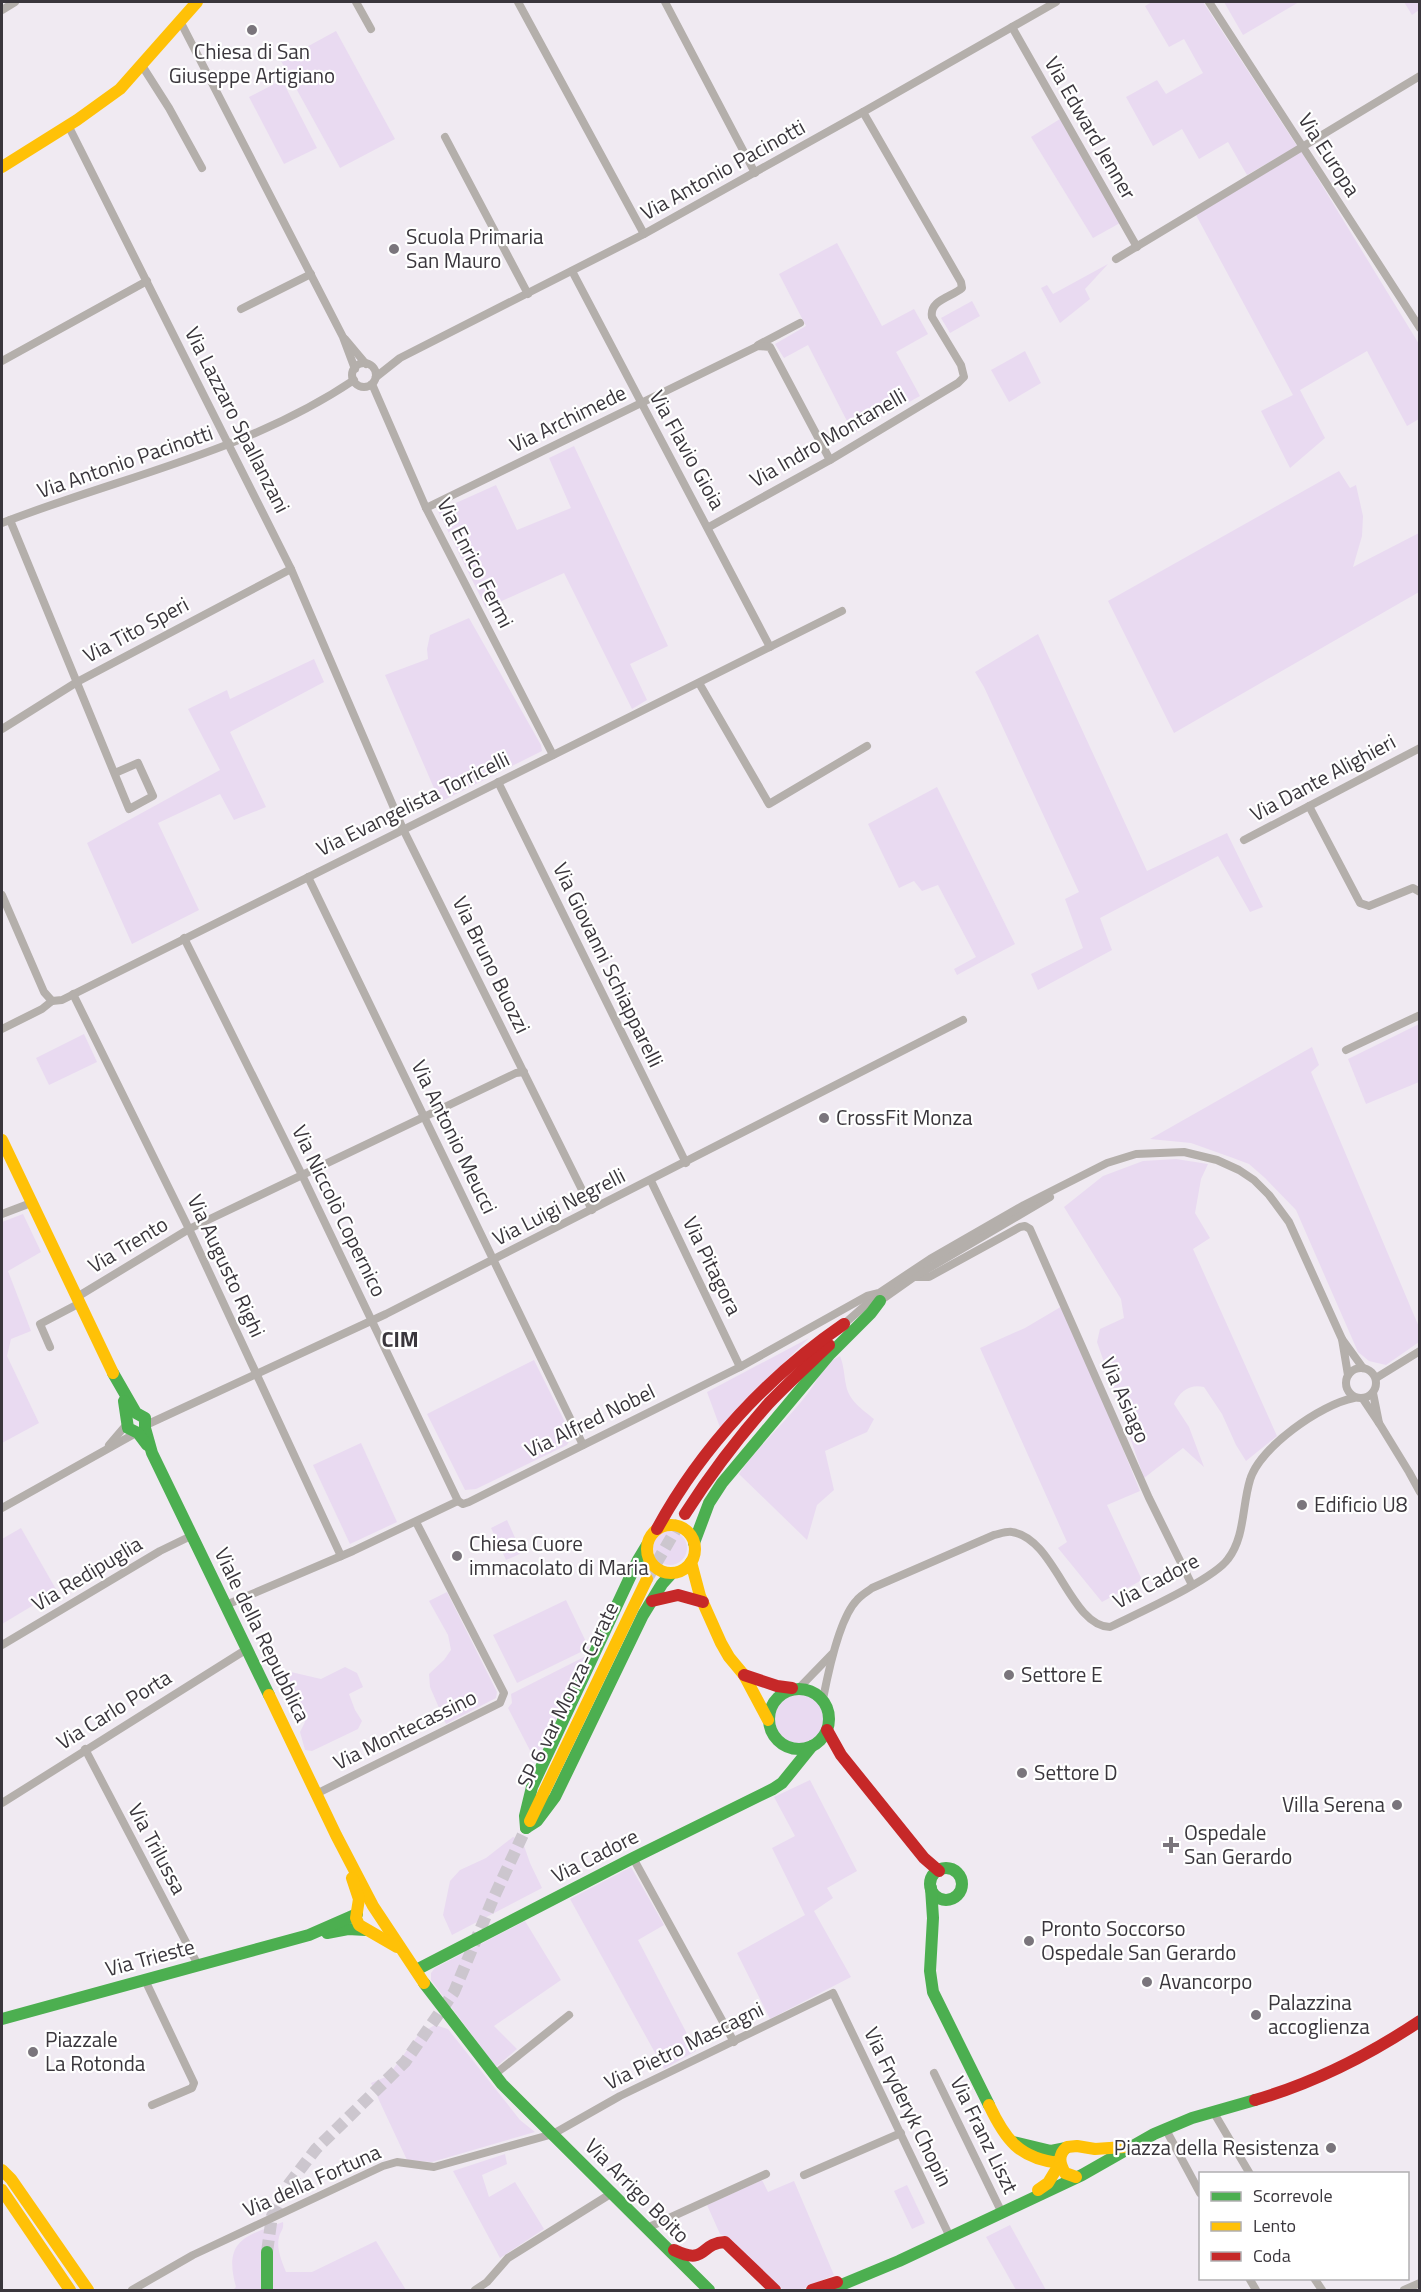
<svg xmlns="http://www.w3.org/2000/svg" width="1421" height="2292" font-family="'Titillium Web',sans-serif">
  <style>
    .green { fill: #e9daf1 }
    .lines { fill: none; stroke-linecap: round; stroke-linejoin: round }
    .secondary-tunnel { stroke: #ccc6ce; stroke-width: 12; stroke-dasharray: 12 6; stroke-linecap: butt }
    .street { stroke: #b4afab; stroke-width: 8 }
    .fast { stroke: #4caf50; stroke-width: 12 }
    .slow { stroke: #ffc107; stroke-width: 12 }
    .jam { stroke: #c62828; stroke-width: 12 }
    .poi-dot { fill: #7a757c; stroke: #fff; stroke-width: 2 }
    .labels { text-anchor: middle; stroke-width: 4.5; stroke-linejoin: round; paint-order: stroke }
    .poi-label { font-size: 21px; fill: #3a363c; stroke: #fff; text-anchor: start }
    .street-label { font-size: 21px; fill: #3a363c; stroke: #fff }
    .neighbourhood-label { font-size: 22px; font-weight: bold; fill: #3a363c; stroke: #fff }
  </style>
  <rect width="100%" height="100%" fill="#f0eaf2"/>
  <g class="green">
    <polygon points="1152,2 1203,2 1297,146 1247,175 1228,142 1199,159 1182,129 1153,146 1126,97 1157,80 1166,94 1203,73 1184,39 1169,47 1145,6"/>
    <polygon points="1224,2 1299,2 1243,35"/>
    <polygon points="1404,2 1419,2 1419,10 1412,15"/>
    <polygon points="336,31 395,139 340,168 281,61"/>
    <polygon points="282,80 317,148 284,164 249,97"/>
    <polygon points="1060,119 1120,223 1093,238 1031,137"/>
    <polygon points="1301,151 1419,344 1419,419 1407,426 1367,351 1300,390 1325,438 1290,468 1261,411 1293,395 1196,215"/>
    <polygon points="837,243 882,326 914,309 928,334 896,352 920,396 840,440 835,430 847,421 808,345 784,358 775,344 806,326 779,274"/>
    <polygon points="1108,264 1085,289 1090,299 1060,323 1041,288 1047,285 1053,294"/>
    <polygon points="972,301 980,316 950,333 941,318"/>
    <polygon points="1025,351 1041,383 1009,402 991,370"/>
    <polygon points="574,446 668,646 630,664 647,700 632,709 564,573 486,608 438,511 496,485 517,530 571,508 549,458"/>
    <polygon points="1339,471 1350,488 1356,485 1363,516 1362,536 1353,567 1419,533 1419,592 1174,733 1108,601"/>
    <polygon points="469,618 541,745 542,751 440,802 385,675 428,659 427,649 430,635"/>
    <polygon points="1038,634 1147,871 1227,833 1263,907 1250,912 1218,856 1100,918 1112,950 1038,990 1031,974 1083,948 1065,899 1079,892 984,687 975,672"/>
    <polygon points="314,659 324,682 230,732 266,807 234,820 220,794 158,823 199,910 132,944 87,843 220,770 188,709 227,690 230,699"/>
    <polygon points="937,787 1015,944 957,975 954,969 976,957 938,885 922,891 914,881 899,888 868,824"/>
    <polygon points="1419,1024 1419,1082 1366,1104 1348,1059"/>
    <polygon points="84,1034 97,1062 49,1085 36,1058"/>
    <polygon points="1312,1047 1319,1065 1311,1072 1419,1327 1419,1342 1386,1365 1369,1361 1358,1352 1296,1210 1265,1178 1249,1164 1233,1158 1191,1143 1150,1139"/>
    <path d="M1176,1159L1208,1164L1201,1179L1195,1213L1210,1238L1193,1249L1277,1436L1246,1461L1236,1445L1222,1414L1204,1387C1190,1384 1180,1391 1174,1404L1189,1427L1204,1467L1183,1448L1144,1478L1097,1342L1100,1329L1124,1318L1121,1299L1064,1207L1103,1176L1143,1161Z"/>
    <polygon points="23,1214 41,1252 8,1271 31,1331 11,1339 7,1356 39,1423 2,1443 2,1222"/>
    <polygon points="1064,1305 1140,1491 1107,1505 1142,1580 1102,1602 1058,1548 1067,1542 980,1348 1025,1328"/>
    <polygon points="809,1338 745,1401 721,1430 707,1392"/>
    <path d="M840,1356C844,1366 844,1375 846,1385C849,1401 862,1409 874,1419L867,1432L825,1451L834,1490L817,1505L807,1540L739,1474C759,1445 786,1422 808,1393C821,1377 819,1366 840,1356Z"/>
    <polygon points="534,1360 572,1436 567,1445 476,1489 465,1490 427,1414"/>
    <polygon points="361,1443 397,1522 350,1544 313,1465"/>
    <polygon points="507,1520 522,1553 506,1560 491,1528"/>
    <polygon points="21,1528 57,1591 2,1624 2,1539"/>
    <circle cx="670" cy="1548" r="17"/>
    <polygon points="447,1592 497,1692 496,1698 446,1724 430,1687 429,1674 444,1660 451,1650 448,1635 429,1601"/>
    <polygon points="566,1600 589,1648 517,1683 493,1635"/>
    <polygon points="586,1656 536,1762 508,1708 512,1703 511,1694"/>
    <path d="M345,1667L357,1673L363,1687L349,1694L355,1710L362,1721L358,1729L312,1751L305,1750L300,1732L305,1722C297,1707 294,1688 284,1677L291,1672L321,1679Z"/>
    <circle cx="799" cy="1720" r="26"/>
    <polygon points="810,1780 857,1871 827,1888 833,1898 814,1911 851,1977 770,2019 737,1953 805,1915 772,1848 795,1836 774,1797"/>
    <polygon points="513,1837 522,1840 530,1863 542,1888 452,1935 443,1915 450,1881 460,1870 486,1858"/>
    <polygon points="631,1867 664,1925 638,1940 696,2051 664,2069 570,1899"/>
    <polygon points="525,1921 561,1980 494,2026 517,2049 496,2067 431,1980 431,1973 435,1968"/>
    <polygon points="435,2025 448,2029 520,2120 535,2132 432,2162 407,2160 371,2083 388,2076 419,2034"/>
    <polygon points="505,2154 507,2164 482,2175 489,2197 515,2182 544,2229 500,2258 453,2171"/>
    <polygon points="762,2180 768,2192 794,2181 834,2275 800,2290 785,2290 775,2285 732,2240 720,2234 707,2205"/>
    <polygon points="907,2185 925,2223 912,2229 894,2191"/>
    <path d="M283,2222C284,2230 281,2230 279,2237C276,2248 282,2262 286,2272H312L376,2241L406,2290H233L236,2287C223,2240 245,2236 283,2222Z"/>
    <polygon points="1010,2225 1046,2290 1016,2290 986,2237"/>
  </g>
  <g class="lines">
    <g class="secondary-tunnel">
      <polyline points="647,1579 685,1514"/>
      <polyline points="267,2252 272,2216 289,2184 316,2149 405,2062 454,1992 493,1899 526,1828"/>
    </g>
    <g class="street">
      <polyline points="356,2 371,29"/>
      <polyline points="518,2 644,234"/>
      <polyline points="665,2 755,173"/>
      <polyline points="1209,2 1420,328"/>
      <polyline points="2,10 15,2"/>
      <polyline points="180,21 343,337 355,369"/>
      <polyline points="1012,27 1137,247"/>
      <polyline points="141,64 169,108 202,168"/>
      <polyline points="69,127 291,569 403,829 592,1210"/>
      <polyline points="445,137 528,294"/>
      <polyline points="1116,259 1420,76"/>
      <polyline points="572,271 770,647"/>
      <polyline points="241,309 311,274"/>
      <polyline points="345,339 366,364"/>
      <polyline points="758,345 800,323"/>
      <polyline points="2,361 147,281"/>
      <circle cx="364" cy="375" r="12"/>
      <polyline points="376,377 400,358 644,234 863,112 1056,2"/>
      <polyline points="372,384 426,508 553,755"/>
      <polyline points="426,508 758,346 770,347 830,460"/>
      <polyline points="10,520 129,809 153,796 138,763 115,773"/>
      <path d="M2,523C120,477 247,452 354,380"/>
      <path d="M709,527L830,460L958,383L964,377L961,365L932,317C929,300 952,297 962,288L961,282L863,112"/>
      <polyline points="699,683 769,804 867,746"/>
      <polyline points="2,729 77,682 291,569"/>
      <polyline points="498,782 686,1163"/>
      <polyline points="1309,806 1360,903 1369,906 1413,888 1420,892"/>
      <polyline points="1244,840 1420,748"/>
      <polyline points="308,877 583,1445"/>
      <polyline points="2,895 44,992 52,1001"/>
      <polyline points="184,938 303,1177 458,1501"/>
      <polyline points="73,994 189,1229 341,1556"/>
      <polyline points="2,1029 42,1009 52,1001 62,1000 842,611"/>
      <polyline points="1346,1050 1420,1015"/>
      <polyline points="651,1181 740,1367"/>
      <polyline points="2,1214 31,1203"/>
      <polyline points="914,1277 929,1277 1020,1227 1025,1226 1030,1229 1149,1498 1192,1585"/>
      <polyline points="77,1297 189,1229 516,1073 524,1072"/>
      <polyline points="880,1301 914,1277 1050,1197"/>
      <polyline points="844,1324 877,1295"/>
      <polyline points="50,1347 40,1324 80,1303"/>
      <circle cx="1361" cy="1383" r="15"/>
      <polyline points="1348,1375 1342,1339 1363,1368"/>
      <polyline points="1376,1378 1420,1351"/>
      <polyline points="1363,1399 1379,1423 1373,1393"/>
      <polyline points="1379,1423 1409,1472 1420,1492"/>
      <polyline points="146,1425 386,1314 963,1020"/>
      <polyline points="109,1445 127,1424"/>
      <polyline points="2,1508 136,1433"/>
      <polyline points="226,1605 353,1551 458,1501 463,1504 469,1502 740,1367 867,1296 879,1293 930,1259 1024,1205 1107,1163 1136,1154 1184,1152 1217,1160 1239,1170 1254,1180 1269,1195 1289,1222 1342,1339"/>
      <polyline points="2,1645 160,1551 193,1535"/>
      <polyline points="799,1688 832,1654"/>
      <path d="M823,1699C828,1673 839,1618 857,1600C861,1595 867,1592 872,1588L994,1535C999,1534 1007,1531 1012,1532C1055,1538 1070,1626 1110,1627C1136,1614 1213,1580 1228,1559C1245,1537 1242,1506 1250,1480C1259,1448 1321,1404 1354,1398"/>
      <polyline points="85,1749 198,1965"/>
      <polyline points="316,1794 500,1703 504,1693 416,1522"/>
      <polyline points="2,1803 247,1649"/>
      <polyline points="633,1858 734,2042"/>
      <polyline points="145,1980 194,2083 192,2088 152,2105"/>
      <polyline points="934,2073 1002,2213"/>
      <polyline points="494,2075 569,2015"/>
      <polyline points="1214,2113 1250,2174"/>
      <polyline points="1165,2128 1200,2193"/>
      <polyline points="804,2175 901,2133"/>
      <polyline points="647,2228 766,2174"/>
      <polyline points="1249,2278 1256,2290"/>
      <polyline points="1314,2278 1322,2290"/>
      <polyline points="132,2290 193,2255 383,2166 397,2162 434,2167 553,2134 620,2096 833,1993 950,2237"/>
      <polyline points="475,2290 487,2282 508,2258 612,2193"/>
      <polyline points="1404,2290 1420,2283"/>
    </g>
    <g class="fast">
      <polyline points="113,1373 136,1413 145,1418 145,1428 152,1453 269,1695"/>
      <polyline points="124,1401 128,1428 138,1433 147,1445"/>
      <polyline points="694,1543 709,1503 722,1483 830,1354 871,1313 880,1301"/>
      <circle cx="799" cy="1719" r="30"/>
      <polyline points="526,1828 525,1816 532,1787 638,1560 647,1545"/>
      <polyline points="526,1828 537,1821 555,1797 643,1615 662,1584 672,1573"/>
      <circle cx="946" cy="1884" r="16"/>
      <polyline points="931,1888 933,1918 930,1971 933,1992 989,2105"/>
      <polyline points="327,1933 348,1929 366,1930"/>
      <polyline points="416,1970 633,1858 773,1789 782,1783 812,1746"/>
      <polyline points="424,1983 502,2084 709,2290"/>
      <polyline points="2,2019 309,1935 357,1914"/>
      <polyline points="1013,2142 1051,2151 1066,2148"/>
      <polyline points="267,2252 267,2290"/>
      <polyline points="829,2290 899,2261 1082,2175 1154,2134 1192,2118 1255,2100"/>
    </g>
    <g class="slow">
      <polyline points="2,167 77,120 120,89 197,2"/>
      <polyline points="2,1140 113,1373"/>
      <circle cx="671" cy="1549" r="24"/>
      <polyline points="691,1562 700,1596 721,1643 729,1657 744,1675 768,1720"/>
      <polyline points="269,1695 336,1835 373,1906 424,1983"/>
      <polyline points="530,1821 647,1579"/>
      <polyline points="352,1878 359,1899 356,1918 359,1925 397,1947"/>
      <path d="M989,2105C1005,2139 1019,2159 1060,2163"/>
      <polyline points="2,2170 11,2179 88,2290"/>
      <path d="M1076,2177L1065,2173C1060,2164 1057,2155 1067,2147L1077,2146L1095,2149L1124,2147"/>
      <polyline points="2,2190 70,2290"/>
      <polyline points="1038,2190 1048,2183 1060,2163"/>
    </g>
    <g class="jam">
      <path d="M685,1514C710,1475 738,1438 769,1403C788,1383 809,1364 829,1345"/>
      <path d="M657,1529C701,1448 768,1376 844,1324"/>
      <polyline points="652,1601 678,1595 703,1602"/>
      <polyline points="744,1675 777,1686 792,1688"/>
      <polyline points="827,1730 841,1755 924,1858 939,1871"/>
      <path d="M1255,2100C1314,2083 1369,2055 1420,2021"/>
      <path d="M674,2250C707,2266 699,2243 725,2242L775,2290"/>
      <polyline points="812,2290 837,2282"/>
    </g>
  </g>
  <g class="poi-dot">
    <circle cx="252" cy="30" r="6"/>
    <circle cx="394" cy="249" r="6"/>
    <circle cx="824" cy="1118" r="6"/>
    <circle cx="1302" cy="1505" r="6"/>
    <circle cx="457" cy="1556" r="6"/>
    <circle cx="1009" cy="1675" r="6"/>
    <circle cx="1022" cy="1773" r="6"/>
    <circle cx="1397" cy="1805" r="6"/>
    <path d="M1168 1836h6v6h6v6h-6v6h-6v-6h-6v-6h6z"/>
    <circle cx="1029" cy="1941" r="6"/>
    <circle cx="1147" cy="1982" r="6"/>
    <circle cx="1256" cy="2015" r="6"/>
    <circle cx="33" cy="2052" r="6"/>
    <circle cx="1331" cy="2148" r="6"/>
  </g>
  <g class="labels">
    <g class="poi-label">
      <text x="252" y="59" text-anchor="middle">Chiesa di San<tspan x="252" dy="24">Giuseppe Artigiano</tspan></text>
      <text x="406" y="244">Scuola Primaria<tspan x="406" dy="24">San Mauro</tspan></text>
      <text x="836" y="1125">CrossFit Monza</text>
      <text x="1314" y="1512">Edificio U8</text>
      <text x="469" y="1551">Chiesa Cuore<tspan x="469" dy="24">immacolato di Maria</tspan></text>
      <text x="1021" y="1682">Settore E</text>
      <text x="1034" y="1780">Settore D</text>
      <text x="1385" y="1812" text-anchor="end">Villa Serena</text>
      <text x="1184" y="1840">Ospedale<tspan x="1184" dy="24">San Gerardo</tspan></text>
      <text x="1041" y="1936">Pronto Soccorso<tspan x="1041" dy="24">Ospedale San Gerardo</tspan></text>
      <text x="1159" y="1989">Avancorpo</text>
      <text x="1268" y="2010">Palazzina<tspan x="1268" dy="24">accoglienza</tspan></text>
      <text x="45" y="2047">Piazzale<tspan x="45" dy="24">La Rotonda</tspan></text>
      <text x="1319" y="2155" text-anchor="end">Piazza della Resistenza</text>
    </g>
    <g class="street-label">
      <text transform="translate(1090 128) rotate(60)" y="7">Via Edward Jenner</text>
      <text transform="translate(1329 155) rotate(57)" y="7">Via Europa</text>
      <text transform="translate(723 170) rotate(-29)" y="7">Via Antonio Pacinotti</text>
      <text transform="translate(568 419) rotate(-26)" y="7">Via Archimede</text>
      <text transform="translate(237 420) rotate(63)" y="7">Via Lazzaro Spallanzani</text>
      <text transform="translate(828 438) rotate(-30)" y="7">Via Indro Montanelli</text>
      <text transform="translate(687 450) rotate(61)" y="7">Via Flavio Gioia</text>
      <text transform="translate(125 462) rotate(-19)" y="7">Via Antonio Pacinotti</text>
      <text transform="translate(475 563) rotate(63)" y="7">Via Enrico Fermi</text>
      <text transform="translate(136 630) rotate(-28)" y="7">Via Tito Speri</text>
      <text transform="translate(1323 778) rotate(-28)" y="7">Via Dante Alighieri</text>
      <text transform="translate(413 804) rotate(-26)" y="7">Via Evangelista Torricelli</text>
      <text transform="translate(491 965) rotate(64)" y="7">Via Bruno Buozzi</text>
      <text transform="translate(608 965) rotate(64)" y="7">Via Giovanni Schiapparelli</text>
      <text transform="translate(454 1137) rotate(64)" y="7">Via Antonio Meucci</text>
      <text transform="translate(559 1207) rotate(-27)" y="7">Via Luigi Negrelli</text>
      <text transform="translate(339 1211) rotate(64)" y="7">Via Niccolò Copernico</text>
      <text transform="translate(128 1245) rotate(-31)" y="7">Via Trento</text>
      <text transform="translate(226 1266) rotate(65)" y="7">Via Augusto Righi</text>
      <text transform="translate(712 1266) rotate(64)" y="7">Via Pitagora</text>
      <text transform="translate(1125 1400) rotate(66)" y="7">Via Asiago</text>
      <text transform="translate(590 1421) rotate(-26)" y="7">Via Alfred Nobel</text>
      <text transform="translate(87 1574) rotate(-31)" y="7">Via Redipuglia</text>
      <text transform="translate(1156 1581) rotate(-28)" y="7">Via Cadore</text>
      <text transform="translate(262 1635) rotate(64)" y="7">Viale della Repubblica</text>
      <text transform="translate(568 1695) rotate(-64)" y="7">SP 6 var Monza-Carate</text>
      <text transform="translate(114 1710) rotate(-32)" y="7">Via Carlo Porta</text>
      <text transform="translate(405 1730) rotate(-26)" y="7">Via Montecassino</text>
      <text transform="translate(157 1849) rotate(62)" y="7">Via Trilussa</text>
      <text transform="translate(595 1856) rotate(-27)" y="7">Via Cadore</text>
      <text transform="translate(150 1958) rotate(-15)" y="7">Via Trieste</text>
      <text transform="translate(684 2046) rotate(-26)" y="7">Via Pietro Mascagni</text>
      <text transform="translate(908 2107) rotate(64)" y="7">Via Fryderyk Chopin</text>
      <text transform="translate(984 2135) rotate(64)" y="7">Via Franz Liszt</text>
      <text transform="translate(312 2181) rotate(-24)" y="7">Via della Fortuna</text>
      <text transform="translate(637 2191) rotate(45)" y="7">Via Arrigo Boito</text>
    </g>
    <g class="neighbourhood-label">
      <text x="400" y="1347">CIM</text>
    </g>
  </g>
  <rect width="1421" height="2292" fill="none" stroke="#3a363c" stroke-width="6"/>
  <rect x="1199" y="2172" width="210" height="108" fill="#ffffff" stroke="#b0afb1" stroke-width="1.5"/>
  <rect x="1211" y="2192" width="30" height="9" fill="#4caf50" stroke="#b0afb1" stroke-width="1.5"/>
  <text x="1253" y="2202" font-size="18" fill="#3a363c">Scorrevole</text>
  <rect x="1211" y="2222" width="30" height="9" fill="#ffc107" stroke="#b0afb1" stroke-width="1.5"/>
  <text x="1253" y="2232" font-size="18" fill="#3a363c">Lento</text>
  <rect x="1211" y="2252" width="30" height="9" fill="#c62828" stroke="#b0afb1" stroke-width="1.5"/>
  <text x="1253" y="2262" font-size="18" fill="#3a363c">Coda</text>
</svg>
